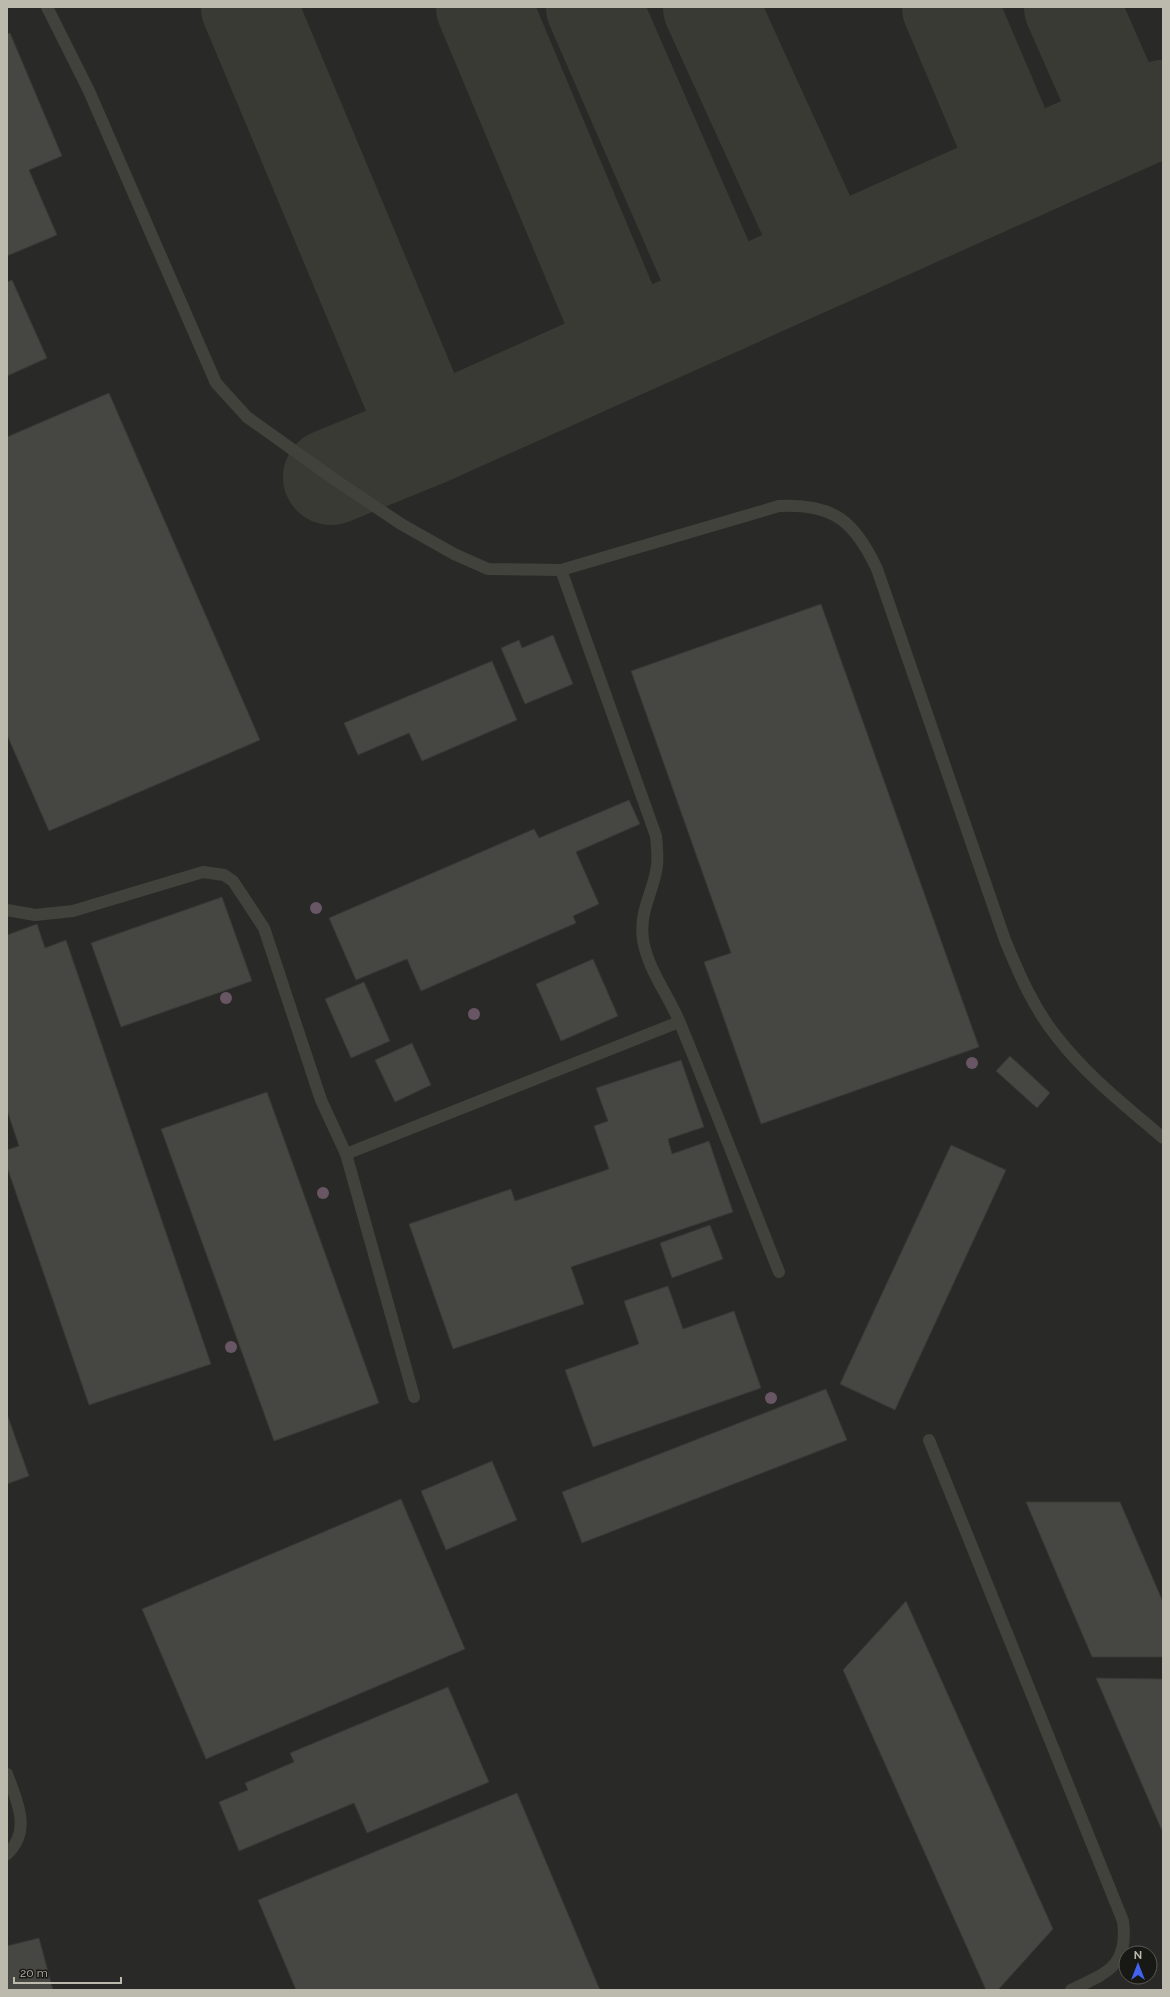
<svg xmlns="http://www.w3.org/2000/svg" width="1170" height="1997" font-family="Raleway,sans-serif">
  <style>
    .built { fill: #292a27; fill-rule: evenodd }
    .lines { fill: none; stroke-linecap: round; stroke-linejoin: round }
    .taxiway { stroke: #3a3a35; stroke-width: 96 }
    .building { fill: #464742; stroke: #383935 }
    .lane { stroke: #42423c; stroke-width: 12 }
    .tree { fill: #685664 }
  </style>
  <rect width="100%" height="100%" fill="#1d1d1b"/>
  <path class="built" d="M7,7H1163V1990H7ZM1126,1953H1150V1977H1126Z"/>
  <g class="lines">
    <g class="taxiway">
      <polyline points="249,7 429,437"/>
      <polyline points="484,7 627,348"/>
      <polyline points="594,7 724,305"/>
      <polyline points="711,7 826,259"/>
      <polyline points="950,7 1020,172"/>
      <polyline points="1072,7 1124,125"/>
      <polyline points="331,477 429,437 1163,108"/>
    </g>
  </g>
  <g class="building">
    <polygon points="10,33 62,156 29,170 57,235 7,256 7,34"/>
    <polygon points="12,280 47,358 7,376 7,282"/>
    <polygon points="109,393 260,740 49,831 7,735 7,437"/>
    <polygon points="821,604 979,1047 761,1124 704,962 731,953 631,671"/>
    <polygon points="553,635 573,684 525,704 501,648 519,640 522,648"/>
    <polygon points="492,661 517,720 422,761 409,733 358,755 344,723"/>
    <polygon points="629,800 640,824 576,852 599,904 573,916 576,923 421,991 407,959 356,980 329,918 534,829 539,838"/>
    <polygon points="222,897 252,981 121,1027 91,943"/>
    <polygon points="37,924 45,948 66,940 211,1364 89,1405 7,1167 7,1150 19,1146 7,1110 7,935"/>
    <polygon points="593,959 618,1016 561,1041 536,984"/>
    <polygon points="364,982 390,1041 351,1058 325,999"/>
    <polygon points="412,1043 431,1085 395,1102 375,1060"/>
    <polygon points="1010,1056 1050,1093 1037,1108 996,1071"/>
    <polygon points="681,1060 704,1127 668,1139 672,1154 709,1141 733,1212 571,1267 584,1304 453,1349 409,1224 511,1189 515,1201 609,1169 594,1126 608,1121 596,1088"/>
    <polygon points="267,1092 379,1403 274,1441 161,1129"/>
    <polygon points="951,1145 1006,1170 895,1410 840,1384"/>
    <polygon points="710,1225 723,1259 672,1278 660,1243"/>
    <polygon points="668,1286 683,1329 734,1311 761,1388 593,1447 565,1370 639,1344 624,1301"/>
    <polygon points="826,1389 847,1440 582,1543 562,1492"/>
    <polygon points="7,1414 29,1476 7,1484"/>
    <polygon points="492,1461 517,1520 446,1550 421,1491"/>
    <polygon points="401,1499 465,1649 206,1759 142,1609"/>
    <polygon points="1026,1502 1120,1502 1163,1602 1163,1657 1092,1657"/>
    <polygon points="906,1601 1053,1929 998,1990 986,1990 843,1670"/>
    <polygon points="1096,1678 1163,1679 1163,1833"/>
    <polygon points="448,1687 489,1782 367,1833 354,1803 239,1851 219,1802 248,1790 245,1783 294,1762 290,1753"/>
    <polygon points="517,1793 600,1990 296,1990 258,1900"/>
    <polygon points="39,1938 53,1990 7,1990 7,1946"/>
  </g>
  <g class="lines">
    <g class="lane">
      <path d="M47,7L89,91L216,383L247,417L331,477L401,524L454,554L488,569L561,570L779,506C834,503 855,522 877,569L1005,940C1019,974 1034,1009 1057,1037C1087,1076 1126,1106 1163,1138"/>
      <path d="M561,570L656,836C657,846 658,856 657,866C653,894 639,910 643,940C648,970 669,996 680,1023C714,1106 746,1189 779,1272"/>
      <polyline points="7,910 35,915 73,911 203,872 224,875 233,881 264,928 321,1100 346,1154 414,1397"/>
      <polyline points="346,1154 679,1022"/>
      <path d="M929,1440L1123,1921C1129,1967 1106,1973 1071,1990"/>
      <path d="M7,1774C17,1801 32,1831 7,1854"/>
    </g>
  </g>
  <g class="tree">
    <circle cx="316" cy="908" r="6"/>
    <circle cx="226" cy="998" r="6"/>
    <circle cx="474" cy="1014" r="6"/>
    <circle cx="972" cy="1063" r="6"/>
    <circle cx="323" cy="1193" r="6"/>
    <circle cx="231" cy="1347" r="6"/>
    <circle cx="771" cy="1398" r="6"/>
  </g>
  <rect width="1170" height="1997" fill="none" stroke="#bcb9ad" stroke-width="16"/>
  <g transform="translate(1138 1965)"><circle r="19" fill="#181815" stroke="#5a5852"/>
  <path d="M0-3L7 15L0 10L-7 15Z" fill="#4163ef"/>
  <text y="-6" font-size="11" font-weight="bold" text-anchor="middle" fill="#bcb9ad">N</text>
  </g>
  <path d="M14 1977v6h107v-6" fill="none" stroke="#bcb9ad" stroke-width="2"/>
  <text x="20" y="1977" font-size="12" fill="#bcb9ad" stroke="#181815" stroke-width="3" paint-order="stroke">20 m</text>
</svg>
